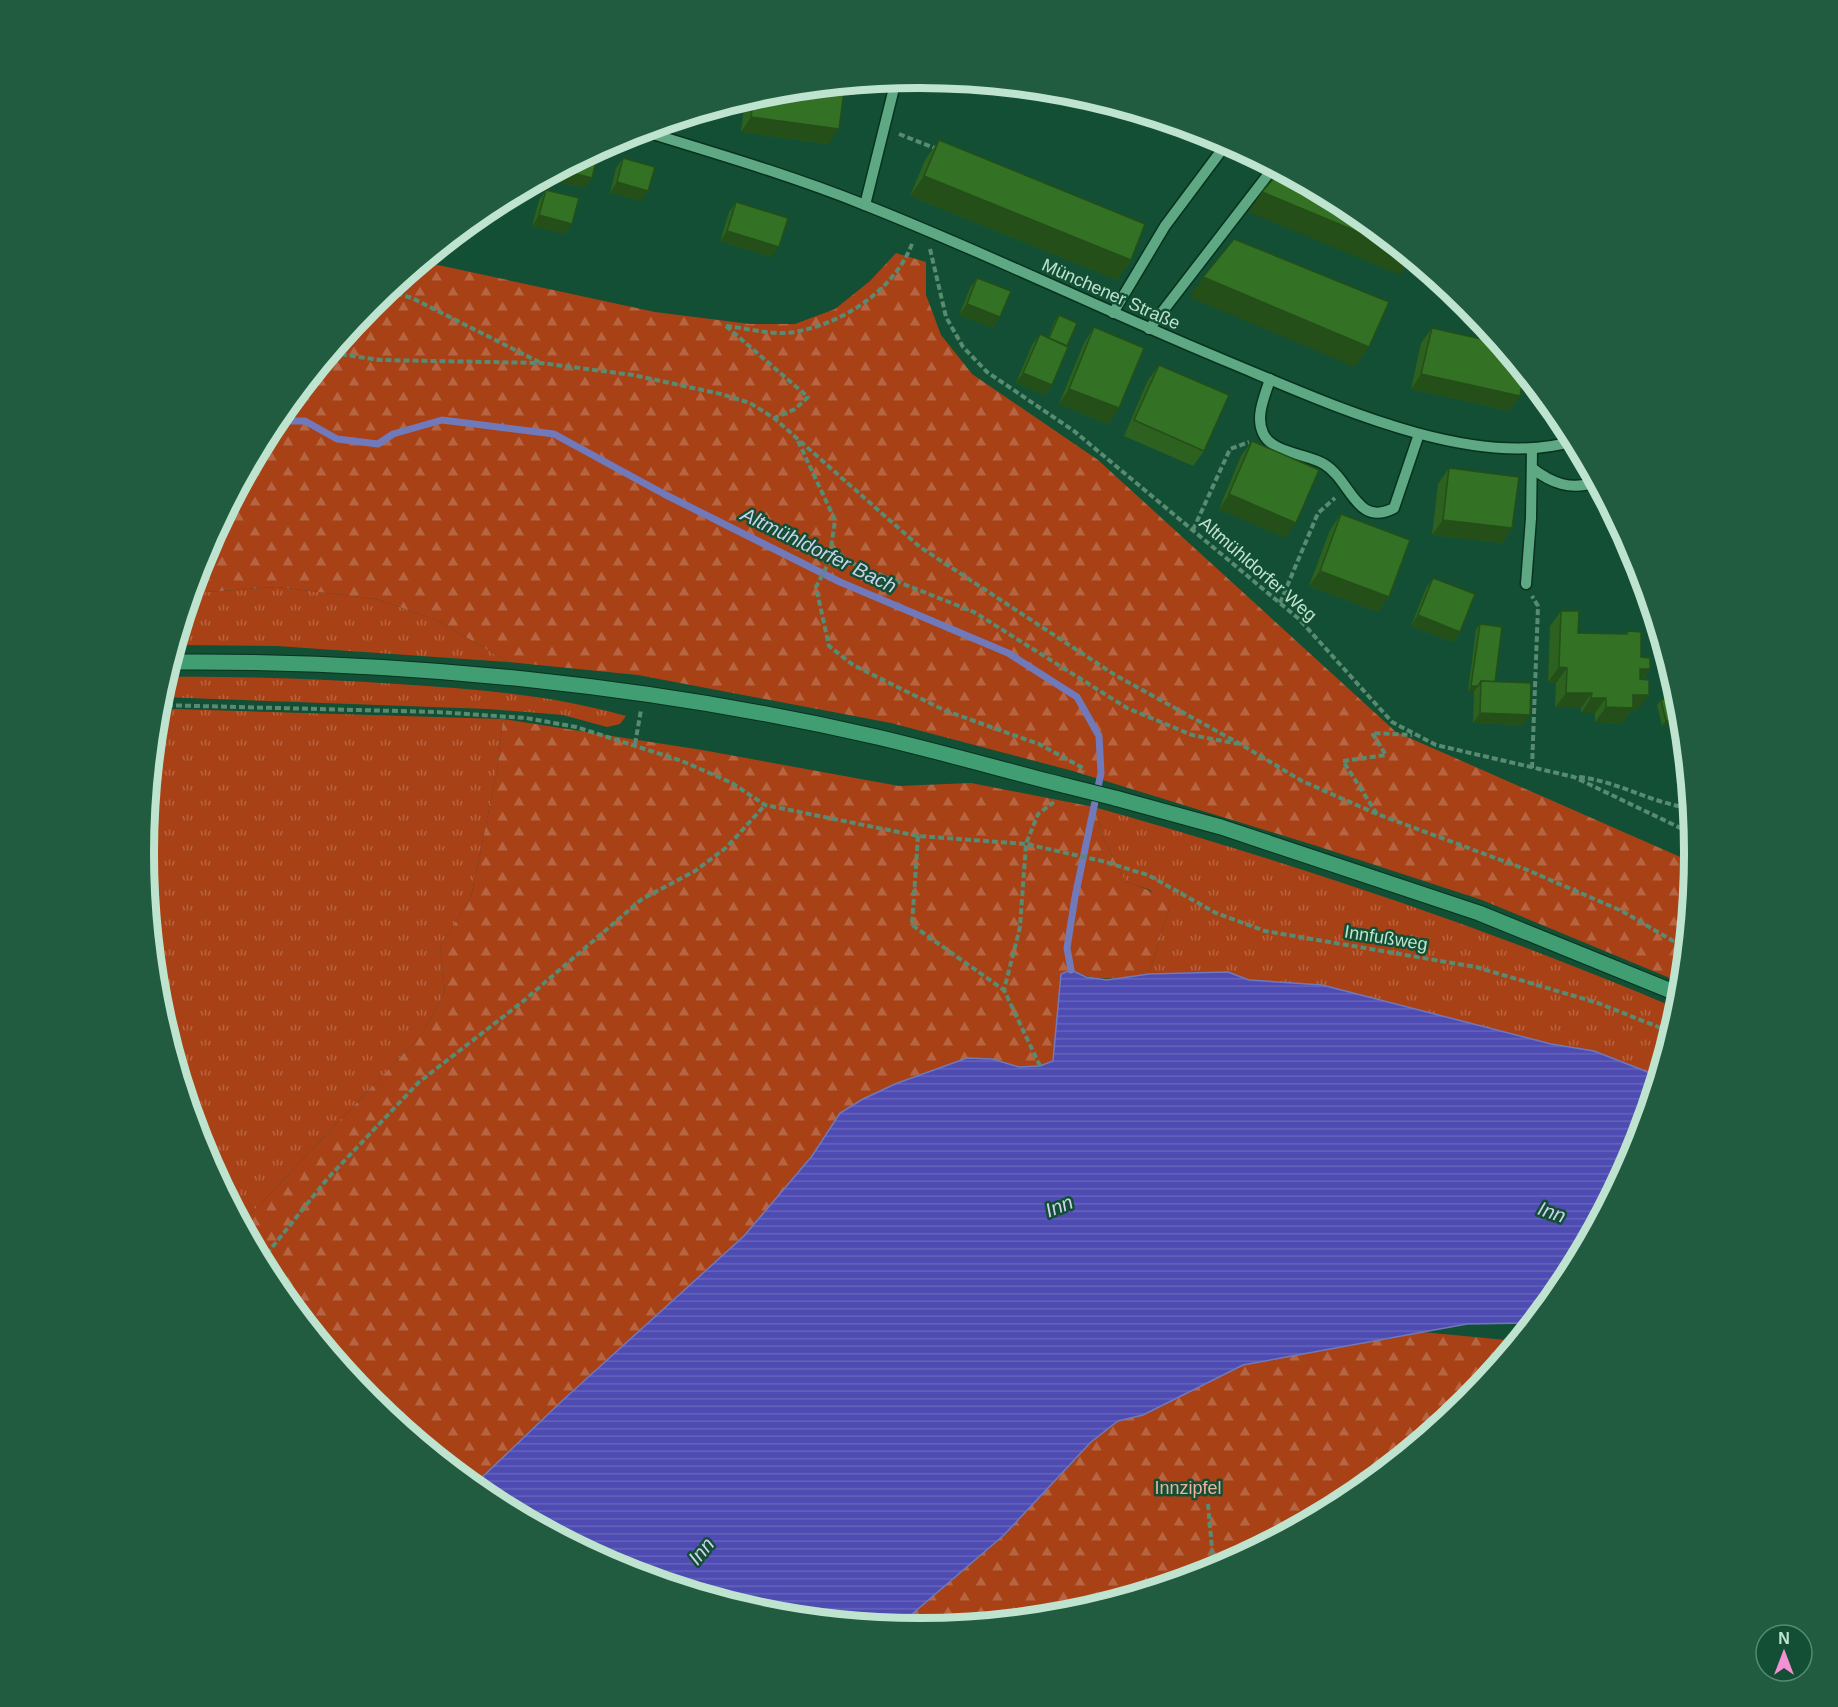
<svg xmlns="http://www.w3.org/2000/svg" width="1838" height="1707" font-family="Helvetica,sans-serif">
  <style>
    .grass { fill: url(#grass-tufts) }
    .forest { fill: url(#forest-firs) }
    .water { fill: url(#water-rules); stroke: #7079ba; stroke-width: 1.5 }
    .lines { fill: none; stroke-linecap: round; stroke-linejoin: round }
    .stream { stroke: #7079ba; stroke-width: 7 }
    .minor-casing { stroke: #07321f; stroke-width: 13 }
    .major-casing { stroke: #07321f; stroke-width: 17 }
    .path { stroke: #588b72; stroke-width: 4; stroke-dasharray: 6 3; stroke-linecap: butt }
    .minor { stroke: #5ea983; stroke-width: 10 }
    .major { stroke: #419e73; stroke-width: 15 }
    .major-bridge-casing { stroke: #07321f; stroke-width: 17; stroke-linecap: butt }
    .major-bridge { stroke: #419e73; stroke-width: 15 }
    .wall { fill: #2c611f }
    .shaded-wall { fill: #244f19 }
    .building { fill: #337124; stroke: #244f19; stroke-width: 1.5 }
    .labels { text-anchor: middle; stroke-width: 5; stroke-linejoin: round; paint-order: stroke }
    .street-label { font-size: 18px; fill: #bee3ce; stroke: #134f34 }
    .park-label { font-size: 18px; fill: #edb19d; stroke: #134f34 }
    .water-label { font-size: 20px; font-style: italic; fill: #cdd0ec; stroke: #134f34 }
    .rim { fill: none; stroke: #bee3ce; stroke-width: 8 }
  </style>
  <defs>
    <pattern id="grass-tufts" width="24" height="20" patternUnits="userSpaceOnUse" patternTransform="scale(1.5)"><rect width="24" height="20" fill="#a94117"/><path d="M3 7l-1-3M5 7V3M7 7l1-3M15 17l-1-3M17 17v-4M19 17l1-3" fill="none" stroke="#b66542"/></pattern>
    <pattern id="forest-firs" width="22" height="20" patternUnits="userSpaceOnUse" patternTransform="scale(1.5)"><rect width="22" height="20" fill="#a94117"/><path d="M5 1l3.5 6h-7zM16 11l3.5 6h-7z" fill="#b66542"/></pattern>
    <pattern id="water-rules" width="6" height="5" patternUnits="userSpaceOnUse" patternTransform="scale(1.5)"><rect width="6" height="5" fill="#4e4bb2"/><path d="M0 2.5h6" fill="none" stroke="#6665bb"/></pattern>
  </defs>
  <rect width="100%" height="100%" fill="#134f34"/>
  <g class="grass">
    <polygon points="277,587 376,599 437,620 508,662 277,646 176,645 192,593"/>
    <path d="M166,677C243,676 321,679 398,684C476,689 551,695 626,716L620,724L607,727L563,715L488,709L160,697Z"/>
    <polygon points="175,709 503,719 497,771 471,897 440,946 445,992 422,1034 242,1223 202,1150 158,1004 144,853 158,710"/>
    <path d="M1094,807C1292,863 1489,928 1678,1009L1658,1076L1594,1051L1551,1044L1322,985L1249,980L1228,972L1149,974L1169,910L1150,890L1125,881L1103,837Z"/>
  </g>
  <g class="forest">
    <polygon points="896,253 926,262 926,295 941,335 972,374 1098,460 1396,732 1694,863 1682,983 1482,900 1320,847 1073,771 891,723 638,675 508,662 437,620 376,599 277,587 192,593 203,556 274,422 371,305 424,262 655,312 750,324 795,324 835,309 870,281"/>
    <path d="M503,719L702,750L899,786L971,783L1094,807L1103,837L1125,881C1144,888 1159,892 1169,910L1149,974C1120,978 1097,983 1071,970L1058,1021L1053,1061L1040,1066L1019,1067L992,1059L967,1058L895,1084L863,1099L840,1113L812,1156L744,1236L563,1400L473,1486L370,1402L274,1284L242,1223L422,1034L445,992L440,946L471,897L497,771Z"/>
    <polygon points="1422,1332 1506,1340 1512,1347 1467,1402 1350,1498 1215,1570 1070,1614 919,1629 897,1627 1004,1535 1091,1442 1118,1421 1143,1415 1243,1365 1361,1341"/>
  </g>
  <polygon class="water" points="1071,970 1086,977 1107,980 1149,974 1228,972 1249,980 1322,985 1551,1044 1594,1051 1658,1076 1635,1151 1564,1285 1532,1323 1467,1324 1243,1365 1143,1415 1118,1421 1091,1442 1004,1535 897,1627 767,1614 622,1570 488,1498 473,1486 563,1400 744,1236 812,1156 840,1113 863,1099 895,1084 967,1058 992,1059 1019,1067 1040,1066 1053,1061 1061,974"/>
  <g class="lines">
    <polyline class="stream" points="275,421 305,421 337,439 378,444 393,434 442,420 554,434 664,494 840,582 1008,653 1077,697 1099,736 1101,773 1075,897 1067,948 1071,970"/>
    <defs>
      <g id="minor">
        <path d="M643,131C718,154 793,176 865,205C987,253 1105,311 1226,361C1321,400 1471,472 1574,441"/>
        <polyline points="865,205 896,80"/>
        <polyline points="1113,313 1165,226 1227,143"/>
        <polyline points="1149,329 1270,172"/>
        <path d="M1270,379C1265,396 1255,416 1263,433C1271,453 1308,454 1324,464C1351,480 1356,528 1394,508L1419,434"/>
        <path d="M1532,468C1551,483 1571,491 1596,482"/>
        <polyline points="1526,584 1531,518 1532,449"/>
      </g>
      <g id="major">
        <path d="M170,662C403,660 651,685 877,737C941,752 1004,770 1067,786"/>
        <polyline points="1115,798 1221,827 1479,913 1681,995"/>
      </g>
    </defs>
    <use href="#minor" class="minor-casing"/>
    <use href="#major" class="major-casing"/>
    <g class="path">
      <polyline points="899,134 937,149"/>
      <polyline points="930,249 946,317 963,347 987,372 1074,431 1299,619 1392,722 1436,745 1574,777 1693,834"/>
      <polyline points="388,291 412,298 539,362"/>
      <path d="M726,326C745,328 767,334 786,333C837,328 896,291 913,241"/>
      <polyline points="726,326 808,397 795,409 774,418"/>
      <polyline points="332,353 380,360 541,363 633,375 721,394 750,403 774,418 920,547 1115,675 1242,745 1302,781 1377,814 1525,869 1622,911 1685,948"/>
      <polyline points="798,441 835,520 829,562 816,587 829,646 853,665 946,711 1039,744 1083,768 1083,772"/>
      <polyline points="1193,530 1230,449 1249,442"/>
      <polyline points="831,549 858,566 974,612 1127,708 1192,735 1238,744"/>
      <polyline points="1280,603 1318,513 1335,498"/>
      <polyline points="158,705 437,712 526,718 576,727 682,761 732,783 765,805 918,836 1026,844 1102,861 1148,875 1216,913 1265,931 1476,967 1598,1003 1671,1032"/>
      <polyline points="635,744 641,710"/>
      <polyline points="1532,768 1538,606 1532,596"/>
      <path d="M1579,777C1617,781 1651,803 1690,808"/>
      <polyline points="1377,814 1343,761 1386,755 1372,733 1412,735"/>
      <polyline points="918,836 912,925 1004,990"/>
      <polyline points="1040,1066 1004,990 1020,927 1026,844 1038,814 1054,802"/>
      <polyline points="261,1261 328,1178 419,1082 521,1003 642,899 695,871 727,847 765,805"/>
      <polyline points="1208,1504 1214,1571"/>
    </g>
    <use href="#minor" class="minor"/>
    <use href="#major" class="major"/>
    <defs>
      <polyline id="major-bridge" points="1067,786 1115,798"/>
    </defs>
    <use href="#major-bridge" class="major-bridge-casing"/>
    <use href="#major-bridge" class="major-bridge"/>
  </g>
  <g class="wall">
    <polygon points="768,93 828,144 741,132 745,100"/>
    <polygon points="939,140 1131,260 1117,280 910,196 925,160"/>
    <polygon points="599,149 585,188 553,181 555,173"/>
    <polygon points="623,158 641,201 610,193 616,168"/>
    <polygon points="546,190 565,234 532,226 539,200"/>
    <polygon points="736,202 771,257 720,241 729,212"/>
    <polygon points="977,278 1000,317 993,328 959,315 970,288"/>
    <polygon points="1059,315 1052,385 1045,395 1016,383 1032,345 1040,334 1048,338 1055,320"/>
    <polygon points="1094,327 1119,408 1108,424 1059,404 1084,343"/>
    <polygon points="1432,328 1509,411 1411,389 1421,343"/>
    <polygon points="1159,365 1204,451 1193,466 1124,436 1148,380"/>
    <polygon points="1252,441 1286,538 1219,509 1241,456"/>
    <polygon points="1449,468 1512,528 1502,543 1432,535 1438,484"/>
    <polygon points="1341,514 1378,612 1309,586 1330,530"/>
    <polygon points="1433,578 1460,632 1453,642 1411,626 1426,588"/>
    <polygon points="1561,611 1578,633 1625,634 1628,631 1641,657 1650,669 1643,679 1638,710 1631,710 1623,723 1595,722 1595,713 1581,713 1581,708 1555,708 1556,683 1548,682 1550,626"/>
    <polygon points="1480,624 1495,682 1523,725 1473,723 1474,691 1468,691 1476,629"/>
    <polygon points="1661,700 1680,703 1662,726 1657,705"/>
  </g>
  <g class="shaded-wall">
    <polygon points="751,117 839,129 828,144 741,132"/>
    <polygon points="561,170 592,178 585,188 553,181"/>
    <polygon points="924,176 1131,260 1117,280 910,196"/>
    <polygon points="617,182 648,191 641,201 610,193"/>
    <polygon points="1262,192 1399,249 1411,259 1400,275 1248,212"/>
    <polygon points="539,215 572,224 565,234 532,226"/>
    <polygon points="727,231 779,247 771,257 720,241"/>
    <polygon points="1203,277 1369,347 1355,367 1189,297"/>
    <polygon points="1437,280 1443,286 1435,284"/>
    <polygon points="967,304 1000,317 993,328 959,315"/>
    <polygon points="1023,373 1052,385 1045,395 1016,383"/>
    <polygon points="1421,374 1520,396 1509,411 1411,389"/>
    <polygon points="1069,389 1119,408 1108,424 1059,404"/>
    <polygon points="1229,494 1296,523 1286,538 1219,509"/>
    <polygon points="1443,520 1512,528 1502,543 1432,535"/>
    <polygon points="1320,571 1389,597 1378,612 1309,586"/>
    <polygon points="1418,615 1460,632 1453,642 1411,626"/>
    <polygon points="1559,667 1567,668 1556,683 1548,682"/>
    <polygon points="1640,669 1650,669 1639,684"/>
    <polygon points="1471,686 1478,686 1474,691 1468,691"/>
    <polygon points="1566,693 1592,693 1581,708 1555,708"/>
    <polygon points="1633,695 1649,695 1638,710 1631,710 1623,723 1595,722 1606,707"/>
    <polygon points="1591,698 1606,698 1595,713 1581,713"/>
    <polygon points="1480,713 1530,715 1523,725 1473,723"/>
    <polygon points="1681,718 1682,722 1662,726 1666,721"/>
  </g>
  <g class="building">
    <polygon points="823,87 844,90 839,129 751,117 754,97 768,93"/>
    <polygon points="939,140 1145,224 1131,260 924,176"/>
    <polygon points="599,149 592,178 561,170"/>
    <polygon points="623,158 655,167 648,191 617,182"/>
    <polygon points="1280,171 1350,209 1399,249 1262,192"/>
    <polygon points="546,190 579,198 572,224 539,215"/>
    <polygon points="736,202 788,218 779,247 727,231"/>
    <polygon points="1234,239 1389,302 1369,347 1203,277"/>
    <polygon points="977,278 1011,291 1000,317 967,304"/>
    <polygon points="1059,315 1077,323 1067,346 1049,338"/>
    <polygon points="1094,327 1144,348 1119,408 1069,389"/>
    <polygon points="1432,328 1499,343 1524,375 1520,396 1421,374"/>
    <polygon points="1040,334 1068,347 1052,385 1023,373"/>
    <polygon points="1159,365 1229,395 1204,451 1134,420"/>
    <polygon points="1252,441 1319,470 1296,523 1229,494"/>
    <polygon points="1449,468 1519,477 1512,528 1443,520"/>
    <polygon points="1341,514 1410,540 1389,597 1320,571"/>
    <polygon points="1433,578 1475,594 1460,632 1418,615"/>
    <polygon points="1561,611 1579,611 1578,633 1627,634 1628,631 1641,632 1641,657 1650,658 1650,669 1640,669 1640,679 1649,680 1649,695 1633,695 1633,708 1606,707 1606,698 1591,698 1592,693 1566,693 1567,668 1559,667"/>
    <polygon points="1480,624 1502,627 1495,682 1481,681 1478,686 1471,686"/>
    <polygon points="1481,681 1531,683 1530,715 1480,713"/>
    <polygon points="1678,697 1680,703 1681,718 1666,721 1661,700"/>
  </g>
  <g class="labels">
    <g class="street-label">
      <text transform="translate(1111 294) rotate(24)" y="6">Münchener Straße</text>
      <text transform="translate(1258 569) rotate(41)" y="6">Altmühldorfer Weg</text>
      <text transform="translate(1386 938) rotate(9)" y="6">Innfußweg</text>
    </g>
    <g class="park-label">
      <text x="1188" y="1494">Innzipfel</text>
    </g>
    <g class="water-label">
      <text transform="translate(819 550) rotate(26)" y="7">Altmühldorfer Bach</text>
      <text transform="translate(1059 1206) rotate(-22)" y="7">Inn</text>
      <text transform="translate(1552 1212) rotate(19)" y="7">Inn</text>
      <text transform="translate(701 1551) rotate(-50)" y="7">Inn</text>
    </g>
  </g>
  <path d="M0 0H1838V1707H0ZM154 853a765 765 0 1 1 1530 0a765 765 0 1 1-1530 0Z" fill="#215b40" fill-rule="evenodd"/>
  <path class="rim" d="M154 853a765 765 0 1 1 1530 0a765 765 0 1 1-1530 0Z"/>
  <g transform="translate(1784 1653)"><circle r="28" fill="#134f34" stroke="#578a72" stroke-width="1.5"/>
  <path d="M0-4.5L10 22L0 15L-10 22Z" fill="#f491d4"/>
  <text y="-9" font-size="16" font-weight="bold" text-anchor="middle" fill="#bee3ce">N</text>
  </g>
</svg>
